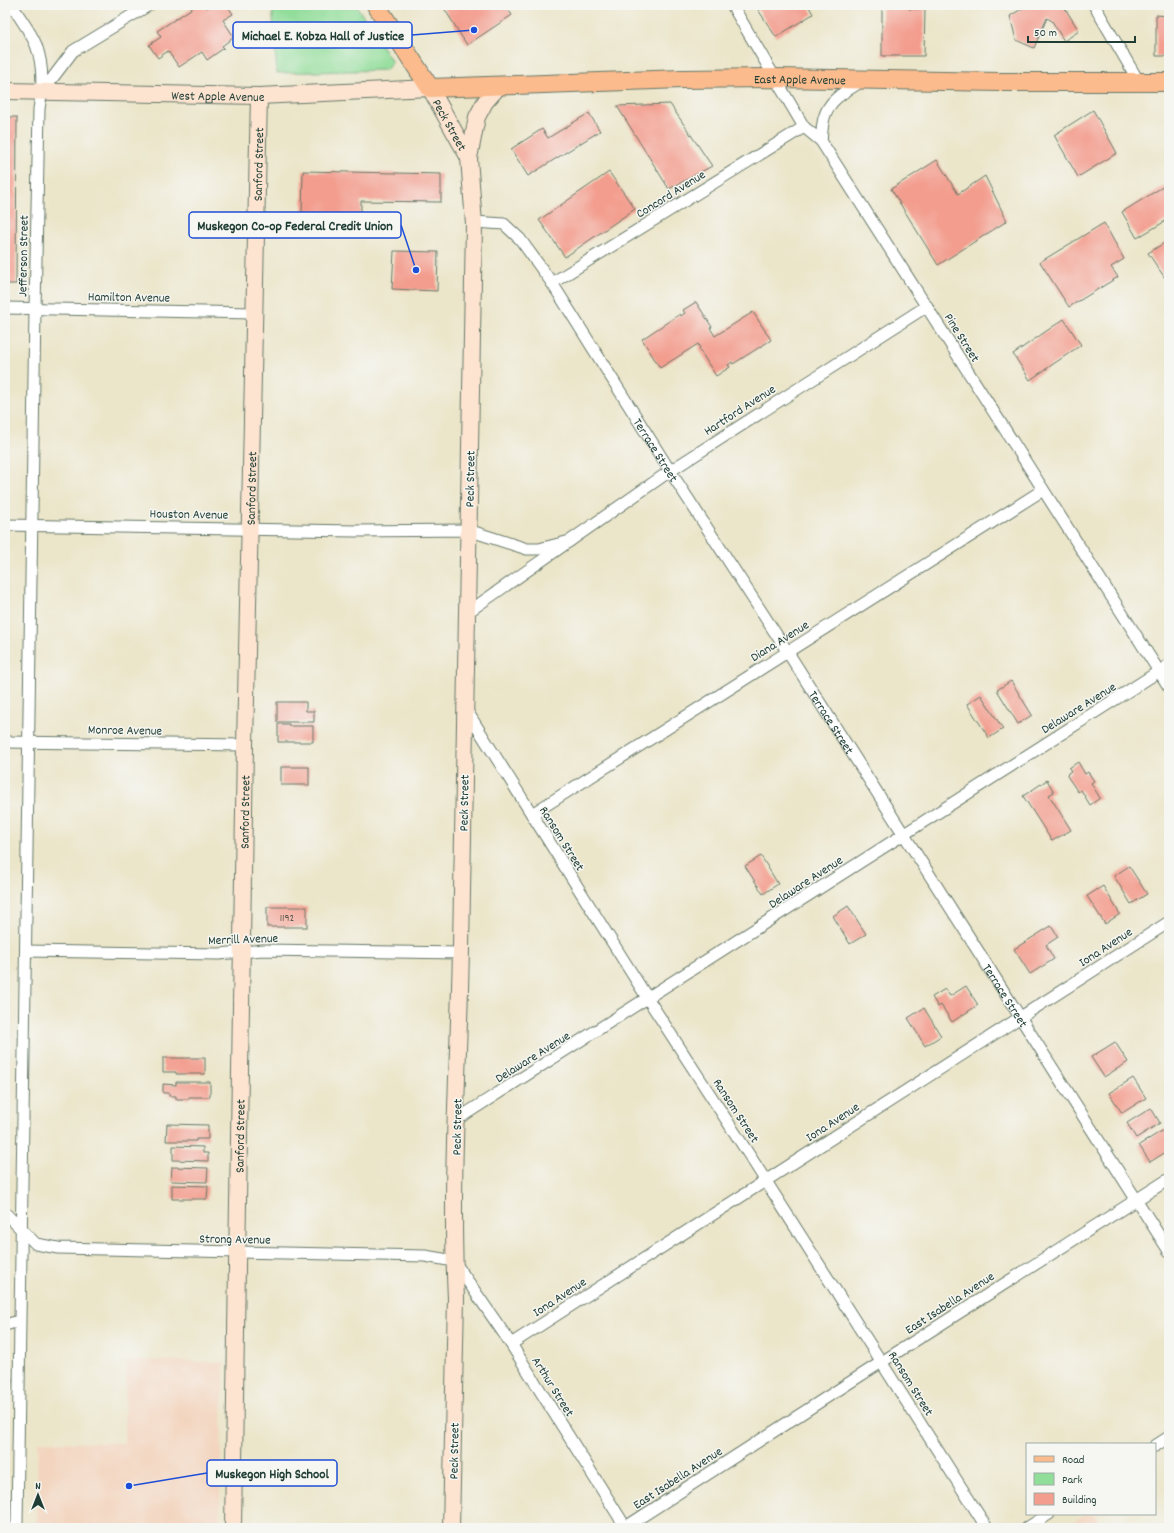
<svg xmlns="http://www.w3.org/2000/svg" width="1174" height="1533" font-family="Dekko,sans-serif">
  <style>
    .built { fill: #f3d4be }
    .green { fill: #91dd9a; stroke: #588d67 }
    .building { fill: #f39d8e }
    .lines { fill: none; stroke-linecap: round; stroke-linejoin: round }
    .street-casing { stroke: #667868; stroke-width: 13 }
    .secondary-casing { stroke: #667868; stroke-width: 18 }
    .primary-casing { stroke: #667868; stroke-width: 20 }
    .street { stroke: #fff; stroke-width: 11 }
    .secondary { stroke: #fde4d1; stroke-width: 16 }
    .primary { stroke: #fbbb8d; stroke-width: 18 }
    .labels { text-anchor: middle; stroke-width: 3; stroke-linejoin: round; paint-order: stroke }
    .number-label { font-size: 11px; fill: #54554a }
    .street-label { font-size: 13px; fill: #1f3d34; stroke: #f6f6f2 }
    .leader { fill: none; stroke: #1d4ed8; stroke-width: 1.5 }
    .callout-dot { fill: #1d4ed8; stroke: #f6f6f2; stroke-width: 1.5 }
    .callout { fill: #f6f6f2; stroke: #1d4ed8; stroke-width: 1.5 }
    .callout-label { font-size: 14px; text-anchor: middle; font-weight: bold; fill: #1f3d34 }
  </style>
  <rect width="100%" height="100%" fill="#f6f6f2"/>
  <filter id="ink" filterUnits="userSpaceOnUse"><feTurbulence type="fractalNoise" baseFrequency=".025" numOctaves="2"/><feDisplacementMap in="SourceGraphic" scale="8" xChannelSelector="R" yChannelSelector="G"/><feConvolveMatrix kernelMatrix="1 2 1 2 8 2 1 2 1" color-interpolation-filters="sRGB"/></filter>
  <filter id="wash" filterUnits="userSpaceOnUse"><feTurbulence type="fractalNoise" baseFrequency=".012" numOctaves="4" result="noise"/><feDisplacementMap in="SourceGraphic" scale="16" xChannelSelector="R" yChannelSelector="G"/><feGaussianBlur stdDeviation="0.9" result="paint"/><feColorMatrix in="noise" values="0 0 0 0 0 0 0 0 0 0 0 0 0 0 0 0 0 1.4 0 .05"/><feComposite in="paint" operator="in"/></filter>
  <g filter="url(#wash)">
    <rect width="100%" height="100%" fill="#ebe5c9"/>
    <g class="built">
      <polygon points="126,1360 224,1362 219,1528 36,1528 38,1442 124,1443"/>
      <polygon points="1085,1514 1094,1514 1104,1528 1063,1528"/>
    </g>
    <polygon class="green" points="272,5 356,5 392,62 386,70 277,73"/>
    <g id="blocks">
      <g class="building">
        <polygon points="197,5 205,5 206,8 210,5 227,5 233,14 223,20 234,37 222,46 224,48 207,60 202,52 179,67 168,51 158,58 149,45 161,37 157,31"/>
        <polygon points="442,5 505,5 512,15 467,45"/>
        <polygon points="755,5 808,5 813,14 776,37"/>
        <polygon points="882,5 909,5 909,9 925,9 924,56 882,56"/>
        <polygon points="1028,5 1063,5 1079,31 1064,41 1052,21 1047,18 1034,48 1016,40 1010,16"/>
        <polygon points="1156,15 1169,16 1169,56 1156,56"/>
        <rect x="5" y="43" width="3" height="11"/>
        <polygon points="670,104 712,166 669,189 617,106"/>
        <polygon points="1093,110 1117,153 1078,177 1054,135"/>
        <polygon points="589,113 600,131 528,176 511,149 542,129 548,138"/>
        <polygon points="5,117 17,117 16,284 5,284"/>
        <polygon points="937,160 958,194 985,176 1007,221 938,265 891,189"/>
        <polygon points="303,171 441,174 441,202 361,201 361,216 302,215"/>
        <polygon points="609,172 635,209 565,257 539,220"/>
        <polygon points="1169,183 1169,219 1137,238 1122,212"/>
        <polygon points="1104,223 1124,259 1111,267 1118,277 1069,307 1040,262"/>
        <polygon points="1169,240 1169,284 1148,253"/>
        <polygon points="394,251 438,252 437,291 392,289"/>
        <polygon points="696,302 712,327 710,328 715,336 753,312 771,340 733,364 732,362 728,365 730,367 716,376 699,349 700,348 698,344 660,368 642,339 680,314 681,316 685,313 683,310"/>
        <polygon points="1064,319 1081,345 1030,380 1013,354"/>
        <polygon points="1011,681 1032,715 1018,724 997,690"/>
        <polygon points="981,695 1003,729 989,738 967,704"/>
        <polygon points="277,702 306,702 306,711 314,711 314,722 277,722"/>
        <polygon points="278,724 289,724 289,726 313,726 313,742 278,742"/>
        <polygon points="1078,762 1085,774 1088,772 1094,781 1091,783 1100,798 1090,805 1081,790 1078,792 1067,776 1068,773 1071,771 1069,768"/>
        <rect x="281" y="767" width="28" height="18"/>
        <polygon points="1047,780 1054,792 1049,795 1071,830 1052,841 1023,796"/>
        <polygon points="761,856 778,884 763,894 745,866"/>
        <polygon points="1129,866 1147,894 1131,904 1114,876"/>
        <polygon points="1103,886 1120,914 1105,924 1087,896"/>
        <polygon points="848,906 866,934 850,944 833,916"/>
        <rect x="267" y="907" width="40" height="20"/>
        <polygon points="1051,926 1058,937 1046,945 1054,959 1030,974 1014,949"/>
        <polygon points="966,986 978,1005 952,1022 941,1005 938,1007 932,997 945,989 950,996"/>
        <polygon points="924,1008 941,1036 925,1046 908,1018"/>
        <polygon points="1115,1042 1128,1062 1104,1077 1091,1057"/>
        <polygon points="163,1058 205,1058 205,1074 176,1074 176,1072 163,1072"/>
        <polygon points="1133,1078 1146,1098 1122,1113 1109,1093"/>
        <polygon points="176,1082 210,1082 210,1097 189,1097 189,1099 176,1099 176,1096 169,1096 169,1093 163,1093 163,1084 176,1085"/>
        <polygon points="1151,1108 1160,1123 1136,1138 1127,1123"/>
        <polygon points="167,1124 208,1125 208,1139 196,1139 196,1141 166,1141"/>
        <polygon points="1165,1129 1168,1133 1169,1132 1169,1150 1150,1162 1139,1145"/>
        <polygon points="173,1146 203,1147 203,1153 208,1153 208,1161 173,1160"/>
        <polygon points="172,1167 208,1168 207,1182 171,1181"/>
        <polygon points="172,1185 208,1186 207,1199 172,1199"/>
      </g>
    </g>
  </g>
  <g filter="url(#ink)">
    <use href="#blocks" fill-opacity="0" stroke="#667868" stroke-width="1"/>
    <g class="lines">
      <defs>
        <g id="street">
          <path d="M12,5C19,17 31,32 36,45C44,66 43,87 39,109L35,309L17,1523L15,1528"/>
          <polyline points="732,5 804,127 821,141 1169,687"/>
          <polyline points="1094,5 1139,82"/>
          <polyline points="42,92 73,51 149,5"/>
          <path d="M821,141C822,134 822,125 824,118C829,99 846,91 862,81"/>
          <path id="s1" d="M474,222L504,224L520,239L552,283L670,471L787,651L1169,1251"/>
          <polyline points="552,283 804,127"/>
          <polyline points="5,308 253,313"/>
          <polyline points="5,525 356,531 468,530 527,549 539,549 570,541"/>
          <polyline points="468,612 670,471 927,306"/>
          <polyline points="465,708 648,999 755,1164 987,1528"/>
          <polyline points="5,742 245,745"/>
          <polyline points="532,814 1043,490"/>
          <polyline points="26,951 219,954 263,950 461,953"/>
          <polyline points="456,1120 1169,665"/>
          <polyline points="5,1213 36,1244 58,1248 425,1256 454,1261 511,1344 626,1528"/>
          <polyline points="5,1325 19,1321"/>
          <polyline points="511,1344 1169,922"/>
          <polyline points="1155,1446 1169,1437"/>
          <polyline points="624,1528 866,1372 1169,1179"/>
          <polyline points="1027,1528 1049,1514"/>
        </g>
        <g id="secondary">
          <path id="s2" d="M5,91L259,96L430,88L469,158L474,224C469,465 465,706 461,947C459,1064 450,1181 456,1298L451,1528"/>
          <polyline points="469,158 477,117 485,102 500,85"/>
          <path id="s3" d="M233,1528L245,745L259,96"/>
        </g>
        <g id="primary">
          <path id="s4" d="M376,5L430,88L682,79L776,78L1000,82H1169"/>
        </g>
      </defs>
      <use href="#street" class="street-casing"/>
      <use href="#secondary" class="secondary-casing"/>
      <use href="#primary" class="primary-casing"/>
      <use href="#street" class="street"/>
      <use href="#secondary" class="secondary"/>
      <use href="#primary" class="primary"/>
    </g>
  </g>
  <g class="labels">
    <g class="number-label">
      <text x="287" y="921">1192</text>
    </g>
    <g class="street-label">
      <text dy="5" stroke="none"><textPath href="#s4" startOffset="469">East Apple Avenue</textPath></text>
      <text dy="5" stroke="none"><textPath href="#s2" startOffset="213">West Apple Avenue</textPath></text>
      <text dy="5" stroke="none"><textPath href="#s2" startOffset="467">Peck Street</textPath></text>
      <text dy="5" stroke="none"><textPath href="#s3" startOffset="1364">Sanford Street</textPath></text>
      <text transform="translate(670 193) rotate(-32)" y="5">Concord Avenue</text>
      <text transform="translate(22 256) rotate(-89)" y="5">Jefferson Street</text>
      <text transform="translate(129 296) rotate(1)" y="5">Hamilton Avenue</text>
      <text transform="translate(963 337) rotate(58)" y="5">Pine Street</text>
      <text transform="translate(739 409) rotate(-33)" y="5">Hartford Avenue</text>
      <text dy="5" stroke="none"><textPath href="#s1" startOffset="303">Terrace Street</textPath></text>
      <text transform="translate(469 479) rotate(-89)" y="5">Peck Street</text>
      <text dy="5" stroke="none"><textPath href="#s3" startOffset="1040">Sanford Street</textPath></text>
      <text transform="translate(189 513) rotate(1)" y="5">Houston Avenue</text>
      <text transform="translate(779 640) rotate(-32)" y="5">Diana Avenue</text>
      <text transform="translate(1078 707) rotate(-32)" y="5">Delaware Avenue</text>
      <text dy="5" stroke="none"><textPath href="#s1" startOffset="627">Terrace Street</textPath></text>
      <text transform="translate(125 729) rotate(1)" y="5">Monroe Avenue</text>
      <text transform="translate(463 803) rotate(-89)" y="5">Peck Street</text>
      <text dy="5" stroke="none"><textPath href="#s3" startOffset="716">Sanford Street</textPath></text>
      <text transform="translate(563 838) rotate(58)" y="5">Ransom Street</text>
      <text transform="translate(805 881) rotate(-33)" y="5">Delaware Avenue</text>
      <text transform="translate(243 938) rotate(-2)" y="5">Merrill Avenue</text>
      <text transform="translate(1105 946) rotate(-33)" y="5">Iona Avenue</text>
      <text dy="5" stroke="none"><textPath href="#s1" startOffset="951">Terrace Street</textPath></text>
      <text transform="translate(532 1056) rotate(-32)" y="5">Delaware Avenue</text>
      <text transform="translate(737 1110) rotate(57)" y="5">Ransom Street</text>
      <text transform="translate(832 1121) rotate(-33)" y="5">Iona Avenue</text>
      <text transform="translate(456 1127) rotate(-89)" y="5">Peck Street</text>
      <text dy="5" stroke="none"><textPath href="#s3" startOffset="392">Sanford Street</textPath></text>
      <text transform="translate(235 1238) rotate(1)" y="5">Strong Avenue</text>
      <text transform="translate(559 1296) rotate(-33)" y="5">Iona Avenue</text>
      <text transform="translate(949 1302) rotate(-33)" y="5">East Isabella Avenue</text>
      <text transform="translate(912 1383) rotate(58)" y="5">Ransom Street</text>
      <text transform="translate(554 1386) rotate(58)" y="5">Arthur Street</text>
      <text transform="translate(453 1451) rotate(-89)" y="5">Peck Street</text>
      <text transform="translate(677 1477) rotate(-33)" y="5">East Isabella Avenue</text>
    </g>
  </g>
  <path class="leader" d="M474 30L412 35M416 270L401 225M129 1486L207 1473"/>
  <g class="callout-dot">
    <circle cx="474" cy="30" r="4"/>
    <circle cx="416" cy="270" r="4"/>
    <circle cx="129" cy="1486" r="4"/>
  </g>
  <g class="callout">
    <rect x="233" y="22" width="179" height="26" rx="4"/>
    <rect x="189" y="212" width="212" height="26" rx="4"/>
    <rect x="207" y="1460" width="130" height="26" rx="4"/>
  </g>
  <g class="callout-label">
    <text x="323" y="40">Michael E. Kobza Hall of Justice</text>
    <text x="295" y="230">Muskegon Co-op Federal Credit Union</text>
    <text x="272" y="1478">Muskegon High School</text>
  </g>
  <rect width="1174" height="1533" fill="none" stroke="#f6f6f2" stroke-width="20"/>
  <rect x="1026" y="1443" width="130" height="72" fill="#f6f6f2" stroke="#a0aca6"/>
  <rect x="1034" y="1456" width="20" height="6" fill="#fbbb8d" stroke="#a0aca6"/>
  <text x="1062" y="1463" font-size="12" fill="#1f3d34">Road</text>
  <rect x="1034" y="1473" width="20" height="12" fill="#91dd9a" stroke="#a0aca6"/>
  <text x="1062" y="1483" font-size="12" fill="#1f3d34">Park</text>
  <rect x="1034" y="1493" width="20" height="12" fill="#f39d8e" stroke="#a0aca6"/>
  <text x="1062" y="1503" font-size="12" fill="#1f3d34">Building</text>
  <g transform="translate(38 1495)" stroke="#f6f6f2" stroke-width="3" paint-order="stroke">
  <path d="M0-3L7 15L0 10L-7 15Z" fill="#1f3d34"/>
  <text y="-6" font-size="11" font-weight="bold" text-anchor="middle" fill="#1f3d34">N</text>
  </g>
  <path d="M1028 36v6h107v-6" fill="none" stroke="#1f3d34" stroke-width="2"/>
  <text x="1034" y="36" font-size="12" fill="#1f3d34" stroke="#f6f6f2" stroke-width="3" paint-order="stroke">50 m</text>
</svg>
